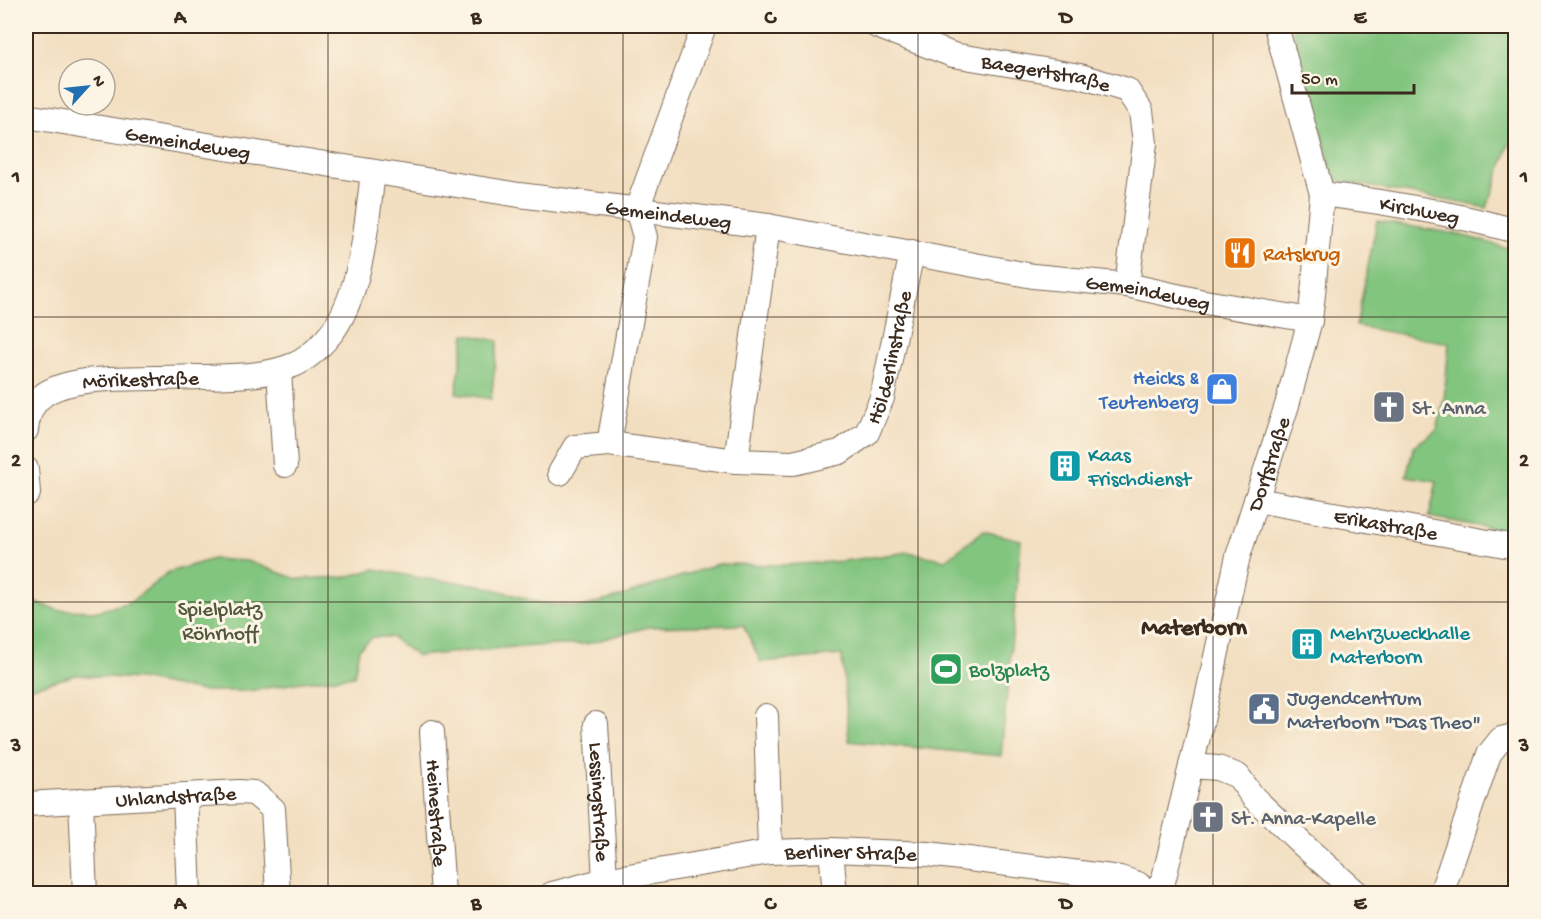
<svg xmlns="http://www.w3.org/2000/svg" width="1541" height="919" font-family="'Gochi Hand',sans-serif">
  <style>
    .green { fill: #82c57f; stroke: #5e784e; stroke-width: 1.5 }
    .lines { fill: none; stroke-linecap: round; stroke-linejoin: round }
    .minor-casing { stroke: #7b6957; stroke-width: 26 }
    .minor { stroke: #fff; stroke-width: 24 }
    .grid { fill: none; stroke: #3b2a1e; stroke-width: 1.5; stroke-opacity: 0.55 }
    .labels { text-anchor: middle; stroke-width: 6; stroke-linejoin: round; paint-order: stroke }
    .street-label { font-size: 21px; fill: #3b2a1e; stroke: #fcf5e5 }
    .food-label { font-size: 21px; fill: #c56008; stroke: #fcf5e5; text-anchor: start }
    .shop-label { font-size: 21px; fill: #366cbe; stroke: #fcf5e5; text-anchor: end }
    .worship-label { font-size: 21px; fill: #5b616d; stroke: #fcf5e5; text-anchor: start }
    .culture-label { font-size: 21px; fill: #0d838f; stroke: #fcf5e5; text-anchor: start }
    .park-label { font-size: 21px; fill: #50583b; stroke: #fcf5e5 }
    .leisure-label { font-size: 21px; fill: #27864d; stroke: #fcf5e5; text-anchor: start }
    .service-label { font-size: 21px; fill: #4e5e75; stroke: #fcf5e5; text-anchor: start }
    .quarter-label { font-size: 24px; font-weight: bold; fill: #3b2a1e; stroke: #fcf5e5 }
    .neatline { fill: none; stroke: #3b2a1e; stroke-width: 2 }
    .grid-label { font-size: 20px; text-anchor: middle; font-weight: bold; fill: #3b2a1e }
  </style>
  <rect width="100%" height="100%" fill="#fcf5e5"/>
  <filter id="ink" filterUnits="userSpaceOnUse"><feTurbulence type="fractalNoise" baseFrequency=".0167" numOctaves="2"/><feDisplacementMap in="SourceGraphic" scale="12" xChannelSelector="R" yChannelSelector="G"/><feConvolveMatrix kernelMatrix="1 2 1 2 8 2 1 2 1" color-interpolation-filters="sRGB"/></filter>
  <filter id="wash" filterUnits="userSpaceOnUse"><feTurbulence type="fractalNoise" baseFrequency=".008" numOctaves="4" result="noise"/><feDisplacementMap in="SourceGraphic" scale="24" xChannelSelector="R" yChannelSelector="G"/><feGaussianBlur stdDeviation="1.35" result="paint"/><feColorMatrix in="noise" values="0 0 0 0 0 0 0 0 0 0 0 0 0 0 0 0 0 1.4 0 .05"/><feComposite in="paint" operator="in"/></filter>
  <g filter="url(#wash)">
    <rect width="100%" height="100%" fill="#f2dec0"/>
    <g class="green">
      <polygon points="1292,26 1515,26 1515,128 1487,208 1335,180 1299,57"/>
      <polygon points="1377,221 1457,234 1515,250 1515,533 1429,517 1437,481 1406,476 1414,446 1437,430 1444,400 1449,343 1356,326"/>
      <polygon points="465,334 498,341 491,399 456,393"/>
      <polygon points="983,531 1021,540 1001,756 849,741 842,655 761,662 743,625 648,627 586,644 514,647 417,656 391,637 373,637 359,649 354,676 301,682 250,691 202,691 139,679 76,675 26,689 26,599 58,610 99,611 132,601 169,572 213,559 247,561 297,579 346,577 375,569 419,578 480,585 541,603 581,607 619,597 718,564 787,565 844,561 908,552 946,560"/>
    </g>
  </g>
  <g filter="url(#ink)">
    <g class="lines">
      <defs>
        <g id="minor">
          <path id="s1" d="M877,26L953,55L1080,76L1127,90L1141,111L1145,143L1127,285"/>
          <path id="s2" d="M26,116L519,195L768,226L1033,276L1127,285L1199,301L1310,320"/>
          <path id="s3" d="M1322,194C1388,202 1451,213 1516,231"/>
          <polyline points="279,371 285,465"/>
          <path id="s4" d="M26,430C27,421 30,408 37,401C52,383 88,380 110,379C140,378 171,378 201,377C233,376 266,377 296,364C309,358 324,343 333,331C362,290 367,221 373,172"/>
          <polyline points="609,444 645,237 637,209 704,26"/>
          <polyline points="736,461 768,226"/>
          <polyline points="26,469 28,493"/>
          <path id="s5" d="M560,473L575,447L609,444L736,461L793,463L840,452L867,433L882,398L912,252"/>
          <path id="s6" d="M1256,500L1516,547"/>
          <polyline points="766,716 770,852"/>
          <path id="s7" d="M596,724L605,880"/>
          <path id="s8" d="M432,732L443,894"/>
          <polyline points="1191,766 1218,768 1238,776 1253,797 1303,845 1358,894"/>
          <polyline points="185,795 189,894"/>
          <polyline points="81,800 85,894"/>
          <path id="s9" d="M26,804L239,792L254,793L273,809L278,894"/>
          <polyline points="831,850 835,894"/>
          <path id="s10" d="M552,894L605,880L770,852L831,850L928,854L1120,878L1138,884L1148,894"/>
          <path id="s11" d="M1149,894L1163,882L1203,716L1238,556L1287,405L1310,320L1313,294L1322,194L1276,26"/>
          <polyline points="1441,894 1489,754 1501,739 1510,737"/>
        </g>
      </defs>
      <use href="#minor" class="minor-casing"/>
      <use href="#minor" class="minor"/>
    </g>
  </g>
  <path class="grid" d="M328,26V894M623,26V894M918,26V894M1213,26V894M26,317H1516M26,602H1516"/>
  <defs>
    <symbol id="restaurant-square" viewBox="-11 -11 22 22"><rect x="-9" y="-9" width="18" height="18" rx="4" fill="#e8710a" stroke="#fcf5e5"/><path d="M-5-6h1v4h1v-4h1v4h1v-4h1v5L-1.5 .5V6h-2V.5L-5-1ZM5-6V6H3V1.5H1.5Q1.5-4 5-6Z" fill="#fff"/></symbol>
    <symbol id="shop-square" viewBox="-11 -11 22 22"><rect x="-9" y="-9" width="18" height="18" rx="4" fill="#3f7fe0" stroke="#fcf5e5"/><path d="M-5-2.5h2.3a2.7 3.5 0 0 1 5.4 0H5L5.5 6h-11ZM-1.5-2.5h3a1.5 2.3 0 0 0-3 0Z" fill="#fff"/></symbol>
    <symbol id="church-square" viewBox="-11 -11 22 22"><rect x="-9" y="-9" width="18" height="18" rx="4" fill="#6b7280" stroke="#fcf5e5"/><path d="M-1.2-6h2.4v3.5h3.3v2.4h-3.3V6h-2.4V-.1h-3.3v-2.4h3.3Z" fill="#fff"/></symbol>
    <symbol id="building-square" viewBox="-11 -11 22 22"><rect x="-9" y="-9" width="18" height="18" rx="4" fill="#0f9aa8" stroke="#fcf5e5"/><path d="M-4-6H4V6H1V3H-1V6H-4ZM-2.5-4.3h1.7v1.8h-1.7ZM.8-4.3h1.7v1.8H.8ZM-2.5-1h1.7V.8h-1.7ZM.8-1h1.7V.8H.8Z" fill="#fff"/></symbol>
    <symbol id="stadium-square" viewBox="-11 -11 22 22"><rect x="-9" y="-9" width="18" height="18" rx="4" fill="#2e9e5b" stroke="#fcf5e5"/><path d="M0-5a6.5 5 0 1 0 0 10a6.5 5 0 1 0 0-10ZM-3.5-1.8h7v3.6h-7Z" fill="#fff"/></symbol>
    <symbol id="civic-square" viewBox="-11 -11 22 22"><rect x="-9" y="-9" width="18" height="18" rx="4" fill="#5c6f8a" stroke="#fcf5e5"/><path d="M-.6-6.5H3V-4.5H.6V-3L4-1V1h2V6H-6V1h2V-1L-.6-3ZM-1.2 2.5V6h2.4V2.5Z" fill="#fff"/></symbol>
  </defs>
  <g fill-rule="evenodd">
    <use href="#restaurant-square" x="1221" y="234" width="38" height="38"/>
    <use href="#shop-square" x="1203" y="370" width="38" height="38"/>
    <use href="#church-square" x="1370" y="388" width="38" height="38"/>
    <use href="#building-square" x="1046" y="447" width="38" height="38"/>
    <use href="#building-square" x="1288" y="625" width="38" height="38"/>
    <use href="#stadium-square" x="927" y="650" width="38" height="38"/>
    <use href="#civic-square" x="1245" y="690" width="38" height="38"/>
    <use href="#church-square" x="1189" y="798" width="38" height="38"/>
  </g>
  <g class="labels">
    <g class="street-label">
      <text dy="7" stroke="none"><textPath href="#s1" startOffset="176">Baegertstraße</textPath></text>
      <text dy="7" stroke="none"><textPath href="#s2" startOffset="164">Gemeindeweg</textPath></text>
      <text dy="7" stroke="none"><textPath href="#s3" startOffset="99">Kirchweg</textPath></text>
      <text dy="7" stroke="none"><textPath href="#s2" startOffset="650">Gemeindeweg</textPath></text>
      <text dy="7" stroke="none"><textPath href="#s2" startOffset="1136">Gemeindeweg</textPath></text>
      <text dy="7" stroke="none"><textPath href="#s5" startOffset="410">Hölderlinstraße</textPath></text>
      <text dy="7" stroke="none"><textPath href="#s4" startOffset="140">Mörikestraße</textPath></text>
      <text dy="7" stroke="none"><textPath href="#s11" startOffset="450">Dorfstraße</textPath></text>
      <text dy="7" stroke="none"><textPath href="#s6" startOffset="132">Erikastraße</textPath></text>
      <text dy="7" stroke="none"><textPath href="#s9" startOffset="150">Uhlandstraße</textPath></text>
      <text dy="7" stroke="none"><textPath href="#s7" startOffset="78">Lessingstraße</textPath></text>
      <text dy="7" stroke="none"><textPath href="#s8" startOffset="81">Heinestraße</textPath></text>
      <text dy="7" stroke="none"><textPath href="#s10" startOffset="303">Berliner Straße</textPath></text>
    </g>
    <g class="food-label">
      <text x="1263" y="260">Ratskrug</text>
    </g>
    <g class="shop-label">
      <text x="1199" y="384">Heicks &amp;<tspan x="1199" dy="24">Teutenberg</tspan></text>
    </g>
    <g class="worship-label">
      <text x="1412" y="414">St. Anna</text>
      <text x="1231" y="824">St. Anna-Kapelle</text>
    </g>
    <g class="culture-label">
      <text x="1088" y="461">Kaas<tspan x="1088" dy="24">Frischdienst</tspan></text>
      <text x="1330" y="639">Mehrzweckhalle<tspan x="1330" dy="24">Materborn</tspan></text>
    </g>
    <g class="park-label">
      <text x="220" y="615">Spielplatz<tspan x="220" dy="24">Röhrhoff</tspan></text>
    </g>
    <g class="leisure-label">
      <text x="969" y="676">Bolzplatz</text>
    </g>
    <g class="service-label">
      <text x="1287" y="704">Jugendcentrum<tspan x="1287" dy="24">Materborn "Das Theo"</tspan></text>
    </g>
    <g class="quarter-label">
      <text x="1194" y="634">Materborn</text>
    </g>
  </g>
  <rect width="1541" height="919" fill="none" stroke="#fcf5e5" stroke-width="66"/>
  <g transform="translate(87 87) rotate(63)"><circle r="28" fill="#fcf5e5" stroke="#afa495" stroke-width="1.5"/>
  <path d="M0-4.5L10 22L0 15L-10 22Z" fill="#1f6fb2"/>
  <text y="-9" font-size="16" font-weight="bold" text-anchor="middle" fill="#3b2a1e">N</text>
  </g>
  <path d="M1292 84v9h122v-9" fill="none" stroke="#3b2a1e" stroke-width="3"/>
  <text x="1301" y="84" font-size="18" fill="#3b2a1e" stroke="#fcf5e5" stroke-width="4.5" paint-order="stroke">50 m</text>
  <rect x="33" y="33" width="1475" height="853" class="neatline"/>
  <g class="grid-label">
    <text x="180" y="23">A</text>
    <text x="476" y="23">B</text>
    <text x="770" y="23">C</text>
    <text x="1066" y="23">D</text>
    <text x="1360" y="23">E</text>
    <text x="16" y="182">1</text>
    <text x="1524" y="182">1</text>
    <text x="16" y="466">2</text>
    <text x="1524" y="466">2</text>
    <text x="16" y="751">3</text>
    <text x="1524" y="751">3</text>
    <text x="180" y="909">A</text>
    <text x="476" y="909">B</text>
    <text x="770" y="909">C</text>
    <text x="1066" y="909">D</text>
    <text x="1360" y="909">E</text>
  </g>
</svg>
